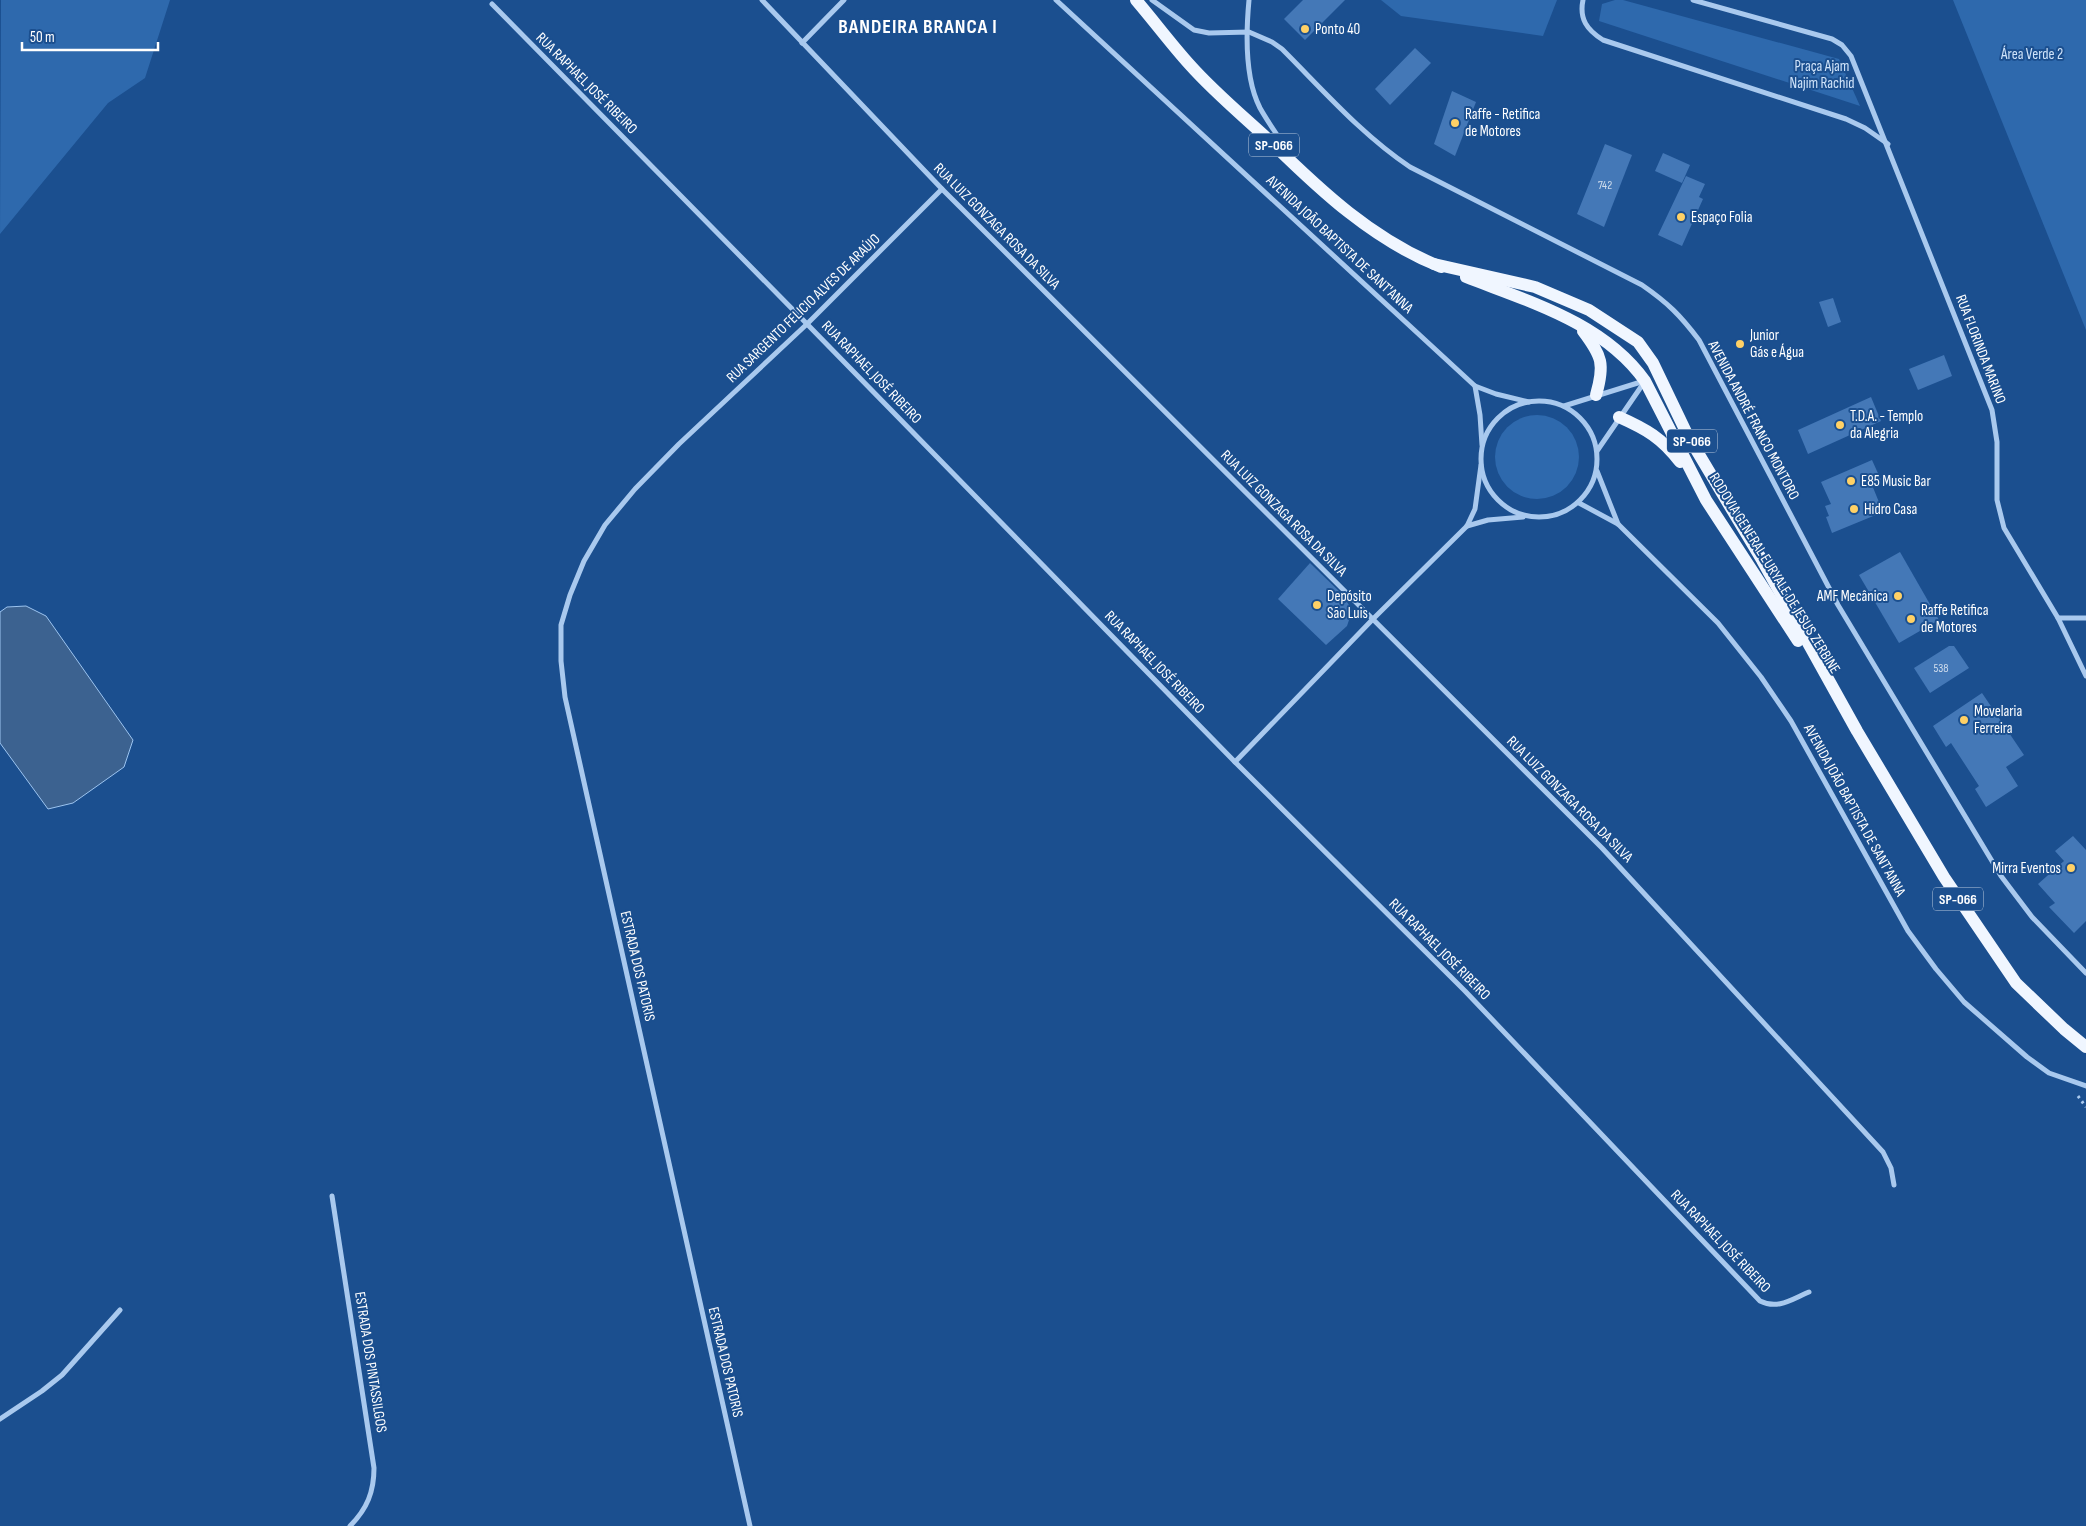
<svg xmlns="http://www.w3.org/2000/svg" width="2086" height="1526" font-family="'Sofia Sans Condensed',sans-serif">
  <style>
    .green { fill: #2e69ad }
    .water { fill: #3c6290; stroke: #9cc4f0 }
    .building { fill: #4478b7 }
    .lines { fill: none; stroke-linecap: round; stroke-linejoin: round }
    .path { stroke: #a9c9ee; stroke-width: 3; stroke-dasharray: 2.5 4; stroke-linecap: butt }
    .minor { stroke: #a9c9ee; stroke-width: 5 }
    .primary { stroke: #f0f6ff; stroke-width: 12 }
    .poi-dot { fill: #ffd166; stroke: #1b4f8f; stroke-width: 2 }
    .labels { text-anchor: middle; stroke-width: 4; stroke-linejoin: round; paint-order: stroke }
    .number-label { font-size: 12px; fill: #d0dded }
    .shield { fill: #1b4f8f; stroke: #bbcadd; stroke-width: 1 }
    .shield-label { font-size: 14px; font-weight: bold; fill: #fff }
    .poi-label { font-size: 15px; fill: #fff; stroke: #1b4f8f; text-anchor: start }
    .park-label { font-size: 15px; fill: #cfe3fa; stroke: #1b4f8f }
    .street-label { font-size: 15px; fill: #fff; stroke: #1b4f8f }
    .district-label { font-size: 20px; font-weight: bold; letter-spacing: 1px; fill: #fff; stroke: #1b4f8f }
  </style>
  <rect width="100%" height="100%" fill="#1b4f8f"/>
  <g class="green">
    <polygon points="1,0 170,0 145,78 108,103 0,234"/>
    <polygon points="1381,0 1557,0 1543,36 1401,16"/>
    <polygon points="1615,0 1623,0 1839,59 1860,106 1599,21 1602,4"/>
    <polygon points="1953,0 2086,0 2086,330"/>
    <circle cx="1537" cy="457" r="42"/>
  </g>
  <polygon class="water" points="26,606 46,616 133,740 124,767 73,803 48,809 0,743 0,612 7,607"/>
  <g class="building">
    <polygon points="1303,0 1345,0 1305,40 1284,19"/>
    <polygon points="1415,48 1431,63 1390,105 1375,89"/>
    <polygon points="1452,91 1476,102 1455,156 1434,144"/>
    <polygon points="1605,144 1632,155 1604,227 1577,214"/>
    <polygon points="1663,153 1690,165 1682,183 1655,171"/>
    <polygon points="1686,176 1705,184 1699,197 1703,199 1682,246 1658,235"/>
    <polygon points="1833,298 1841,322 1828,327 1819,302"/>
    <polygon points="1944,355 1952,376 1918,390 1909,369"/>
    <polygon points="1871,397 1881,421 1808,454 1798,430"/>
    <polygon points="1872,460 1881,480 1872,485 1883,512 1832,533 1826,517 1829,516 1825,506 1831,504 1821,482"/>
    <polygon points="1900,552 1939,620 1899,643 1859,575"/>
    <polygon points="1310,563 1344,596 1352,611 1347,626 1326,645 1278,599"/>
    <polygon points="1949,646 1954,646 1969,668 1930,693 1914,668"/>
    <polygon points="1982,693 2024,755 2006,767 2018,786 1986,807 1975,789 1979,786 1951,743 1946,747 1933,726"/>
    <polygon points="2073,836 2086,850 2086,921 2074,933 2049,907 2055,903 2038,884 2064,861 2055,851"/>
  </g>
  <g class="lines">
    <polyline class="path" points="2078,1096 2086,1107"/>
    <g class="minor">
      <polyline points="762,0 942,189 1602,848 1883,1152 1891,1168 1894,1185"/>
      <polyline points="1056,0 1475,386 1496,394 1529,402"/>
      <path d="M1152,0L1194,30L1209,33L1249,32L1272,42L1282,49C1323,90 1362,135 1410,167L1642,285C1668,303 1680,315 1699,340L1838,605L2001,876L2032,917L2086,973"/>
      <path d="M1249,0C1246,32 1245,79 1260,108C1269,124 1280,139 1290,154"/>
      <path d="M1583,0C1579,19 1587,30 1603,40L1846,119L1865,128L1888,144"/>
      <polyline points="1693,0 1832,39 1842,45 1851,56 1992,410 1997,442 1997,500 2004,528 2058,618 2086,676"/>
      <path d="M492,4L807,324L1235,762L1465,991L1760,1301C1778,1310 1792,1299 1809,1292"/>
      <polyline points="802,43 844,0"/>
      <polyline points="1475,386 1480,415 1482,445"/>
      <circle cx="1539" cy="459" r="58"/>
      <polyline points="1564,406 1644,381"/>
      <polyline points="1597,451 1645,381"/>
      <polyline points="1597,471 1618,524"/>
      <polyline points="1579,503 1618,524 1718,623 1761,677 1791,721 1908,931 1936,969 1964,1002 2027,1057 2049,1073 2086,1086"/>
      <polyline points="1467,526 1488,520 1523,517"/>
      <polyline points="2058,618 2086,618"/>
      <polyline points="1235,762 1373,619 1467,526 1475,509 1481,465"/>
      <path d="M332,1196L374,1468C374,1492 367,1509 350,1526"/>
      <polyline points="0,1419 42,1391 62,1375 120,1310"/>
      <polyline points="750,1526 565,697 561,661 561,625 570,595 584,561 605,525 635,489 679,444 807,324 942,189"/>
    </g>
    <g class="primary">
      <path d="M1136,0C1154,21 1171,44 1190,65C1214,92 1243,116 1270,141C1321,191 1373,240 1441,267"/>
      <polyline points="1434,264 1535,287 1589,310 1638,342 1653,363 1688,436 1762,560 1857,731 1944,877 2016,983 2064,1029 2086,1047"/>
      <path d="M1466,277C1530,302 1604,323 1645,381L1706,500L1798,641"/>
      <path d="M1583,331C1602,356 1605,364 1596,395"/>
      <path d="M1619,417C1646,429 1662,438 1680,462"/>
    </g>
  </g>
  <g class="poi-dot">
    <circle cx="1305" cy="29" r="5"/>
    <circle cx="1455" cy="123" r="5"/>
    <circle cx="1681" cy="217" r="5"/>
    <circle cx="1740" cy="344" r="5"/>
    <circle cx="1840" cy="425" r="5"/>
    <circle cx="1851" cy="481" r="5"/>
    <circle cx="1854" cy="509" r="5"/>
    <circle cx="1898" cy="596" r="5"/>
    <circle cx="1317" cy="605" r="5"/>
    <circle cx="1911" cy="619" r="5"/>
    <circle cx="1964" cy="720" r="5"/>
    <circle cx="2071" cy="868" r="5"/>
  </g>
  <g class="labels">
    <g class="number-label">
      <text x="1605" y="189">742</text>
      <text x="1941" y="672">538</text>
    </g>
    <g class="shield">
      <rect x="1249" y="133.5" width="50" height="23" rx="4"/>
      <rect x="1667" y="429.5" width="50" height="23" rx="4"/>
      <rect x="1933" y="887.5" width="50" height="23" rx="4"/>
    </g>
    <g class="shield-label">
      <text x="1274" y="150">SP-066</text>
      <text x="1692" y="446">SP-066</text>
      <text x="1958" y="904">SP-066</text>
    </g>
    <g class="poi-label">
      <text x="1315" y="34">Ponto 40</text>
      <text x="1465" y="119">Raffe - Retifica<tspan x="1465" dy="17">de Motores</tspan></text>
      <text x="1691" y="222">Espaço Folia</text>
      <text x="1750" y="340">Junior<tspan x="1750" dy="17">Gás e Água</tspan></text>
      <text x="1850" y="421">T.D.A. - Templo<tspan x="1850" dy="17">da Alegria</tspan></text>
      <text x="1861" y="486">E85 Music Bar</text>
      <text x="1864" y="514">Hidro Casa</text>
      <text x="1327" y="601">Depósito<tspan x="1327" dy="17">São Luis</tspan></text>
      <text x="1888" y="601" text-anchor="end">AMF Mecânica</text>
      <text x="1921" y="615">Raffe Retifica<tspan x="1921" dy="17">de Motores</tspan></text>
      <text x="1974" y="716">Movelaria<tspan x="1974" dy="17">Ferreira</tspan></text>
      <text x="2061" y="873" text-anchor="end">Mirra Eventos</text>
    </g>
    <g class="park-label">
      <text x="2032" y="59">Área Verde 2</text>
      <text x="1822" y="71">Praça Ajam<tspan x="1822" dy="17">Najim Rachid</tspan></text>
    </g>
    <g class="street-label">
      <text transform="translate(587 83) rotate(45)" y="5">RUA RAPHAEL JOSÉ RIBEIRO</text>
      <text transform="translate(997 226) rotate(45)" y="5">RUA LUIZ GONZAGA ROSA DA SILVA</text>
      <text transform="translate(1340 244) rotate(43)" y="5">AVENIDA JOÃO BAPTISTA DE SANT'ANNA</text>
      <text transform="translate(803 308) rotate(-44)" y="5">RUA SARGENTO FELICIO ALVES DE ARAÚJO</text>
      <text transform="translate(1981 349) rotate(69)" y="5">RUA FLORINDA MARINO</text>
      <text transform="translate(872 372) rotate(46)" y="5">RUA RAPHAEL JOSÉ RIBEIRO</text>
      <text transform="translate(1754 420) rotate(62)" y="5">AVENIDA ANDRÉ FRANCO MONTORO</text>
      <text transform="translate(1284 513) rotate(45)" y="5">RUA LUIZ GONZAGA ROSA DA SILVA</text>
      <text transform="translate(1775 573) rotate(58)" y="5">RODOVIA GENERAL EURYALE DE JESUS ZERBINE</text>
      <text transform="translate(1155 662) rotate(46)" y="5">RUA RAPHAEL JOSÉ RIBEIRO</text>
      <text transform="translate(1570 799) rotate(45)" y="5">RUA LUIZ GONZAGA ROSA DA SILVA</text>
      <text transform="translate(1855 810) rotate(61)" y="5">AVENIDA JOÃO BAPTISTA DE SANT'ANNA</text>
      <text transform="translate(1440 949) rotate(45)" y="5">RUA RAPHAEL JOSÉ RIBEIRO</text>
      <text transform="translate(638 966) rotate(77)" y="5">ESTRADA DOS PATORIS</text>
      <text transform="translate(1721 1241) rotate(46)" y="5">RUA RAPHAEL JOSÉ RIBEIRO</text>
      <text transform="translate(371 1362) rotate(81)" y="5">ESTRADA DOS PINTASSILGOS</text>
      <text transform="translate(726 1362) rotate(77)" y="5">ESTRADA DOS PATORIS</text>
    </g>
    <g class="district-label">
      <text x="918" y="33">BANDEIRA BRANCA I</text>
    </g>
  </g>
  <path d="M22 42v8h136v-8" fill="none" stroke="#ffffff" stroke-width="2.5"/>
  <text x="30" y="42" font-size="15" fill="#ffffff" stroke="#1b4f8f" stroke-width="4" paint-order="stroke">50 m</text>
</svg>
